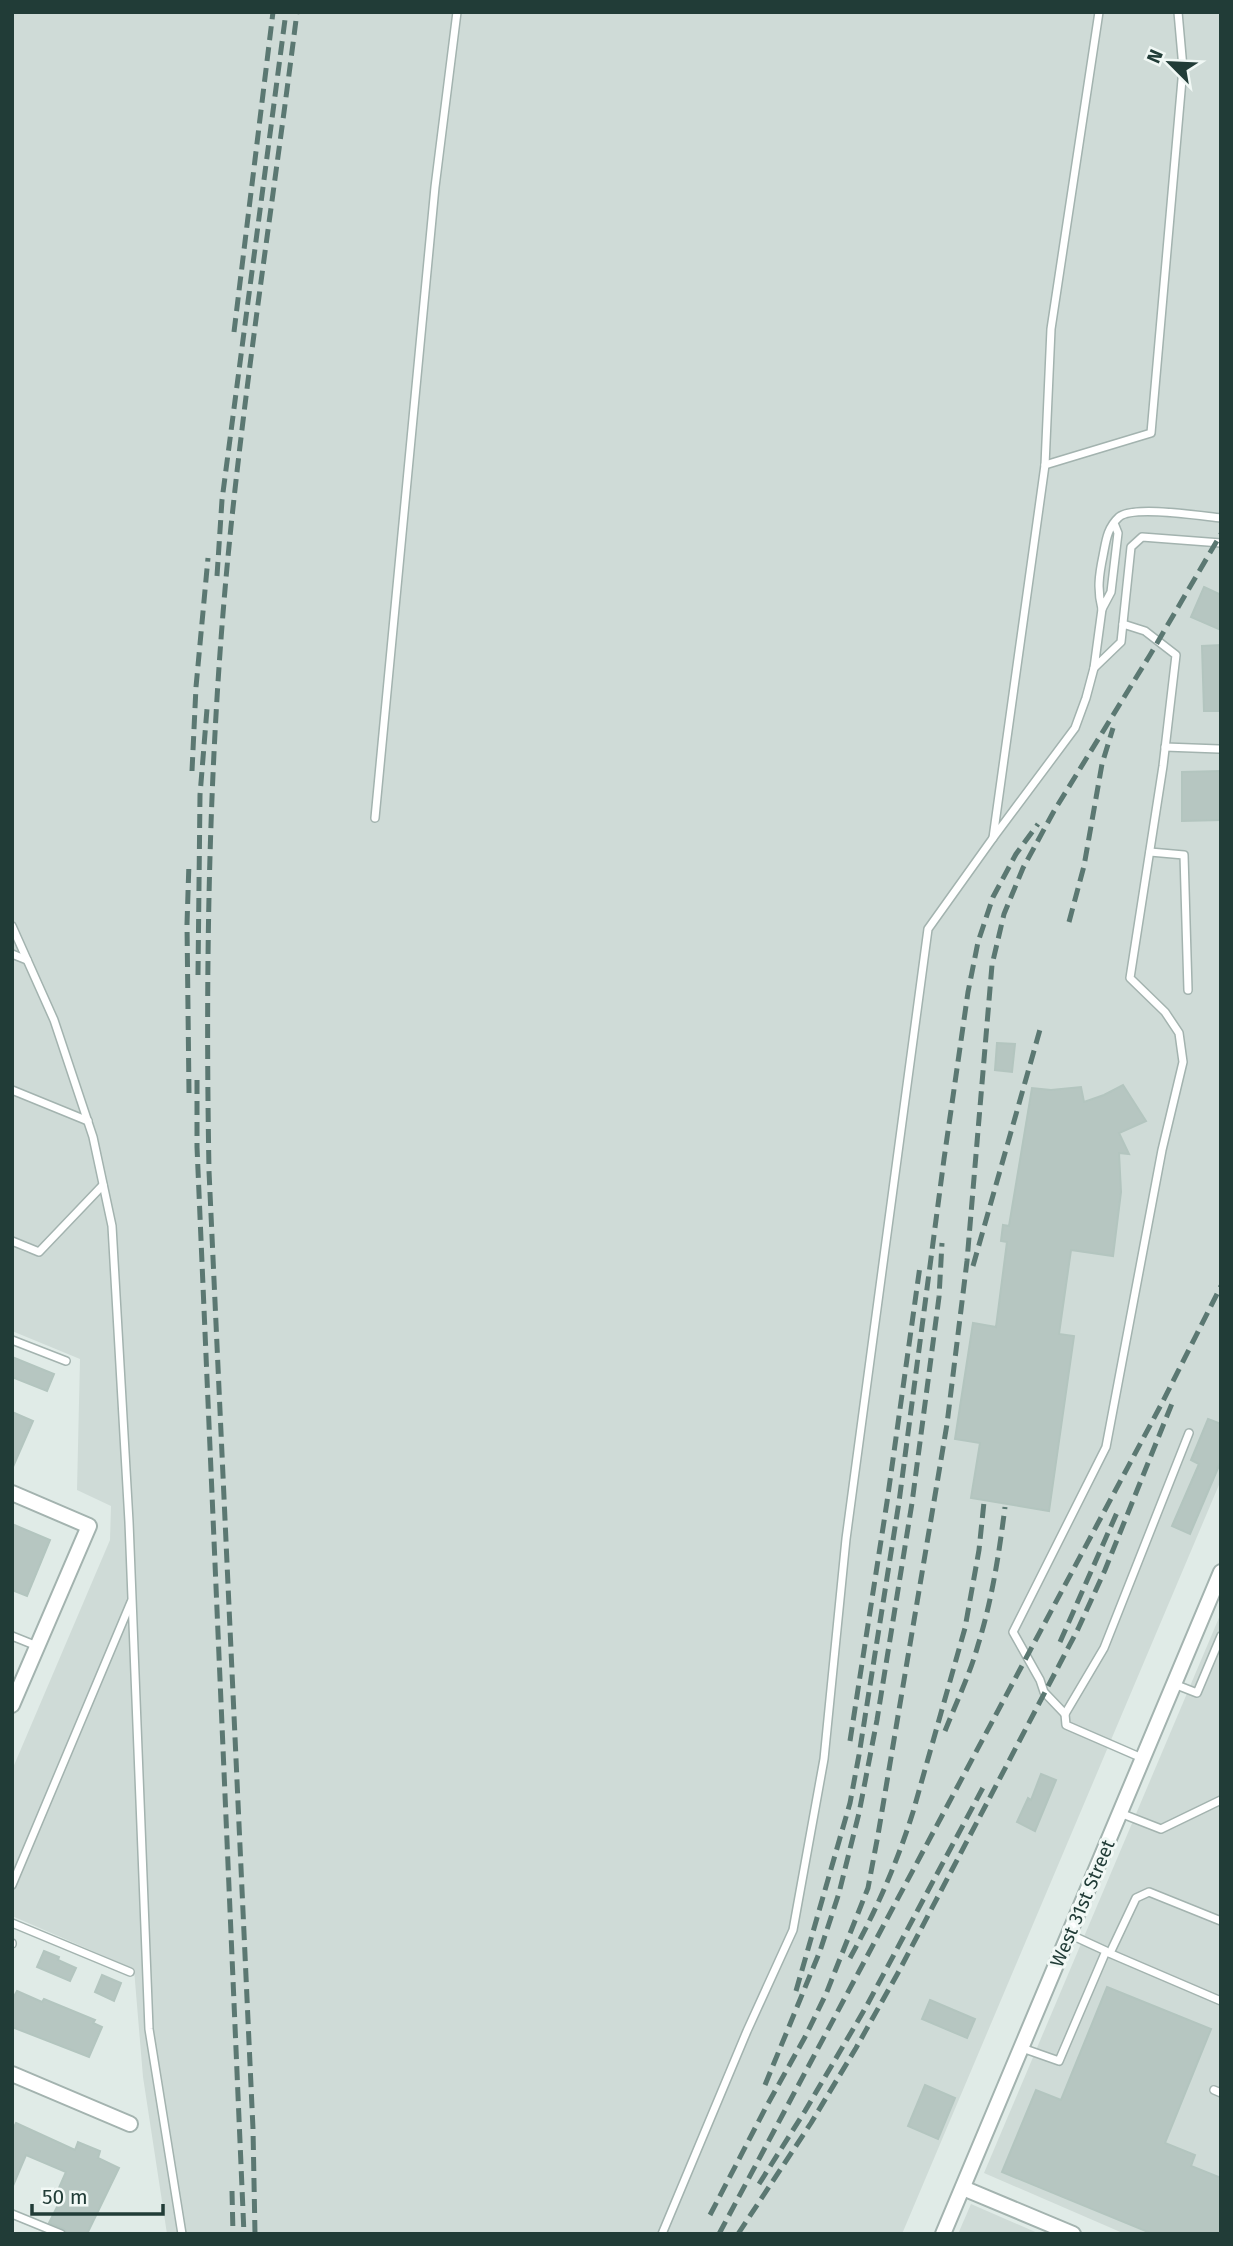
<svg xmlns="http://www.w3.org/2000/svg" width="1233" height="2246" font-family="'Fira Sans',sans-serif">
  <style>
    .built { fill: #cfdbd7 }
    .building { fill: #b6c6c1; stroke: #b3c5bf; stroke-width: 2 }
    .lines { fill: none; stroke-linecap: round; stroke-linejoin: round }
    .service-casing { stroke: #a3b3af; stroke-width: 10 }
    .minor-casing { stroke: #a3b3af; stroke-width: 18 }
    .service { stroke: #fff; stroke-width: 7 }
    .minor { stroke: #fff; stroke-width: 14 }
    .rail { stroke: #5b7872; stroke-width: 5; stroke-dasharray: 14 7; stroke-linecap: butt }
    .labels { text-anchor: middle; stroke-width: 6; stroke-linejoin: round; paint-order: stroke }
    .street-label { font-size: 19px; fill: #213c37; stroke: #f1f8f5 }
  </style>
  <rect width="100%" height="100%" fill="#e0ebe7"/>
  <g class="built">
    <polygon points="12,12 1221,12 1221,1480 902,2234 167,2234 143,2077 134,1969 12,1916 12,1770 110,1540 111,1506 77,1490 80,1359 12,1331"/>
    <polygon points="1221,1613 1221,2234 1125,2234 984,2173"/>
    <polygon points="971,2204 1040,2234 958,2234"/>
  </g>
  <g class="building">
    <polygon points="1204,587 1221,595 1221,630 1191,617"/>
    <polygon points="1221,645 1221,711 1204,711 1202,646"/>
    <polygon points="1221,771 1221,820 1182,821 1182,772"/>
    <polygon points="997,1043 1015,1044 1012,1072 995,1070"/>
    <polygon points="1123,1085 1146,1121 1119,1133 1129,1154 1119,1153 1121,1192 1113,1256 1071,1250 1059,1334 1074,1336 1049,1511 971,1498 980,1443 955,1439 973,1323 996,1327 1007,1242 1001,1241 1003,1225 1009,1226 1032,1088 1051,1090 1081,1087 1084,1102 1104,1095"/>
    <polygon points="12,1357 54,1374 47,1391 12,1377"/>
    <polygon points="12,1412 33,1421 12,1469"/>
    <polygon points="1208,1419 1221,1424 1221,1461 1190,1534 1172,1526 1199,1464 1191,1460"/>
    <polygon points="12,1524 50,1540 27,1596 12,1590"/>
    <polygon points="1041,1774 1056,1780 1035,1831 1017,1822 1028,1798 1031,1800"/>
    <polygon points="44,1951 59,1957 58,1960 76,1968 70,1981 37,1967"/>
    <polygon points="102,1975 121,1983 114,2001 95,1992"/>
    <polygon points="1107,1987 1211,2029 1165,2143 1195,2155 1191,2166 1221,2178 1221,2234 1153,2234 1002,2172 1036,2090 1061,2100"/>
    <polygon points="17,1991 42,2002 44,1999 95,2020 93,2023 102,2027 89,2057 12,2027 12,2000"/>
    <polygon points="930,2000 975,2019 967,2038 922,2019"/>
    <polygon points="925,2085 955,2098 938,2139 908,2126"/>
    <polygon points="16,2123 75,2150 78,2142 100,2151 98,2158 119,2168 87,2234 67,2234 64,2229 49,2223 64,2193 58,2190 66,2172 26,2155 12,2188 12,2131"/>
  </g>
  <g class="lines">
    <defs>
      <g id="service">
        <polyline points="1045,465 1151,433 1183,68 1178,12"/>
        <path d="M1114,523L1118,533L1111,592L1102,609C1097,590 1099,575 1103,556C1106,541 1107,528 1119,517C1133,505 1201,516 1221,518"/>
        <polyline points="1102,609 1094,668 1121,642 1131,547 1142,537 1221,543"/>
        <polyline points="1094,668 1086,698 1075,728 993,838 1045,465 1051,329 1099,12"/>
        <polyline points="1165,747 1219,749"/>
        <polyline points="375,818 435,187 457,12"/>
        <polyline points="1150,852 1184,855 1188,990"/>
        <polyline points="12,926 54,1020 93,1137 112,1226 129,1522 149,2029 182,2234"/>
        <polyline points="12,954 27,960"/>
        <polyline points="12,1090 88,1121"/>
        <polyline points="12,1241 39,1252 103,1185"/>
        <polyline points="12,1340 66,1361"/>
        <polyline points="12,1636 37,1646"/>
        <polyline points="1174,1684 1197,1693 1221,1636"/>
        <polyline points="1065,1714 1044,1692 1040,1680 1013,1632 1106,1447 1162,1150 1183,1062 1179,1033 1165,1012 1130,978 1163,766 1176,655 1145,631 1123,624"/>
        <polyline points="1142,1758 1066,1725 1065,1714 1104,1648 1189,1433"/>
        <polyline points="1120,1813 1161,1829 1221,1800"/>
        <polyline points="12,1885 131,1602"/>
        <polyline points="12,1923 130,1972"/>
        <polyline points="12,1943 12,1944"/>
        <polyline points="1109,1953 1221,2001"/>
        <polyline points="1110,1953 1136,1898 1149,1892 1221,1921"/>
        <polyline points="1022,2048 1059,2061 1106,1951 1069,1934"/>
        <polyline points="1214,2090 1221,2093"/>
        <polyline points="12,2214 61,2234"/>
        <polyline points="662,2234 747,2031 793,1930 824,1759 846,1539 928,929 993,838"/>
      </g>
      <g id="minor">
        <polyline points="12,1493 89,1526 12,1705"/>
        <polyline points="12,2074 130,2124"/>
        <polyline points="963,2188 1073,2234"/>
        <polyline points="943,2234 1221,1572"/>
      </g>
    </defs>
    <use href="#service" class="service-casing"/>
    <use href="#minor" class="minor-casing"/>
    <use href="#service" class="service"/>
    <use href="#minor" class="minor"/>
    <g class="rail">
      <polyline points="234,332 273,12"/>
      <polyline points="217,576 222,500 286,12"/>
      <polyline points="192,771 196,687 208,558"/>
      <polyline points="1069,922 1084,866 1102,764 1113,728"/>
      <polyline points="198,975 200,795 207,709"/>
      <polyline points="197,1080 197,1147 244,2234"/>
      <polyline points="189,1093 187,924 189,862"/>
      <polyline points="973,1266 1041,1026"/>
      <polyline points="1060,1642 1119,1508"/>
      <path d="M945,1731C956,1703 970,1674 978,1645C992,1600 999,1554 1005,1507"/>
      <polyline points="850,1741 887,1502 920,1266"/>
      <path d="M850,1958C876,1911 897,1863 913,1812L965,1628L979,1550L984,1502"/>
      <polyline points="796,1991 850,1803 859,1755 899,1502 944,1159 968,992 978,942 993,897 1016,854 1038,824"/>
      <polyline points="765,2085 820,1951 839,1893 859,1813 877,1720 912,1503 939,1297 942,1243"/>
      <polyline points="759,2184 805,2111 866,2007 986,1782"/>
      <polyline points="232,2191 233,2234"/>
      <polyline points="710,2215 765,2109 805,2037 826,1994 868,1888 878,1835 947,1424 967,1261 992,965 1004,914 1023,868 1054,811 1150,655 1221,534"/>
      <path d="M255,2234L253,2129L209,1171C205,953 209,734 232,517C250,348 276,180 297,12"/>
      <polyline points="719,2234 1162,1403 1221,1286"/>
      <polyline points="738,2234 811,2123 856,2048 899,1971 1078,1629 1105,1570 1173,1401"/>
    </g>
  </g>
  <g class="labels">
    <g class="street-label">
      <text transform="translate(1082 1903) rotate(-67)" y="7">West 31st Street</text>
    </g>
  </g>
  <rect width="1233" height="2246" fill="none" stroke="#213c37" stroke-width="28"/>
  <g transform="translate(1170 63) rotate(294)" stroke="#f1f8f5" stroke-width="5" paint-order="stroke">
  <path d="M0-5L12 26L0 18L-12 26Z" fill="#213c37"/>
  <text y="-10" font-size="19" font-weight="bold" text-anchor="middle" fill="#213c37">N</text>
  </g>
  <path d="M32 2204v10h131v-10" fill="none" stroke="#213c37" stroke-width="3.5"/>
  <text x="42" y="2204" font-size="21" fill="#213c37" stroke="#f1f8f5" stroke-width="5" paint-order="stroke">50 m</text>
</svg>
